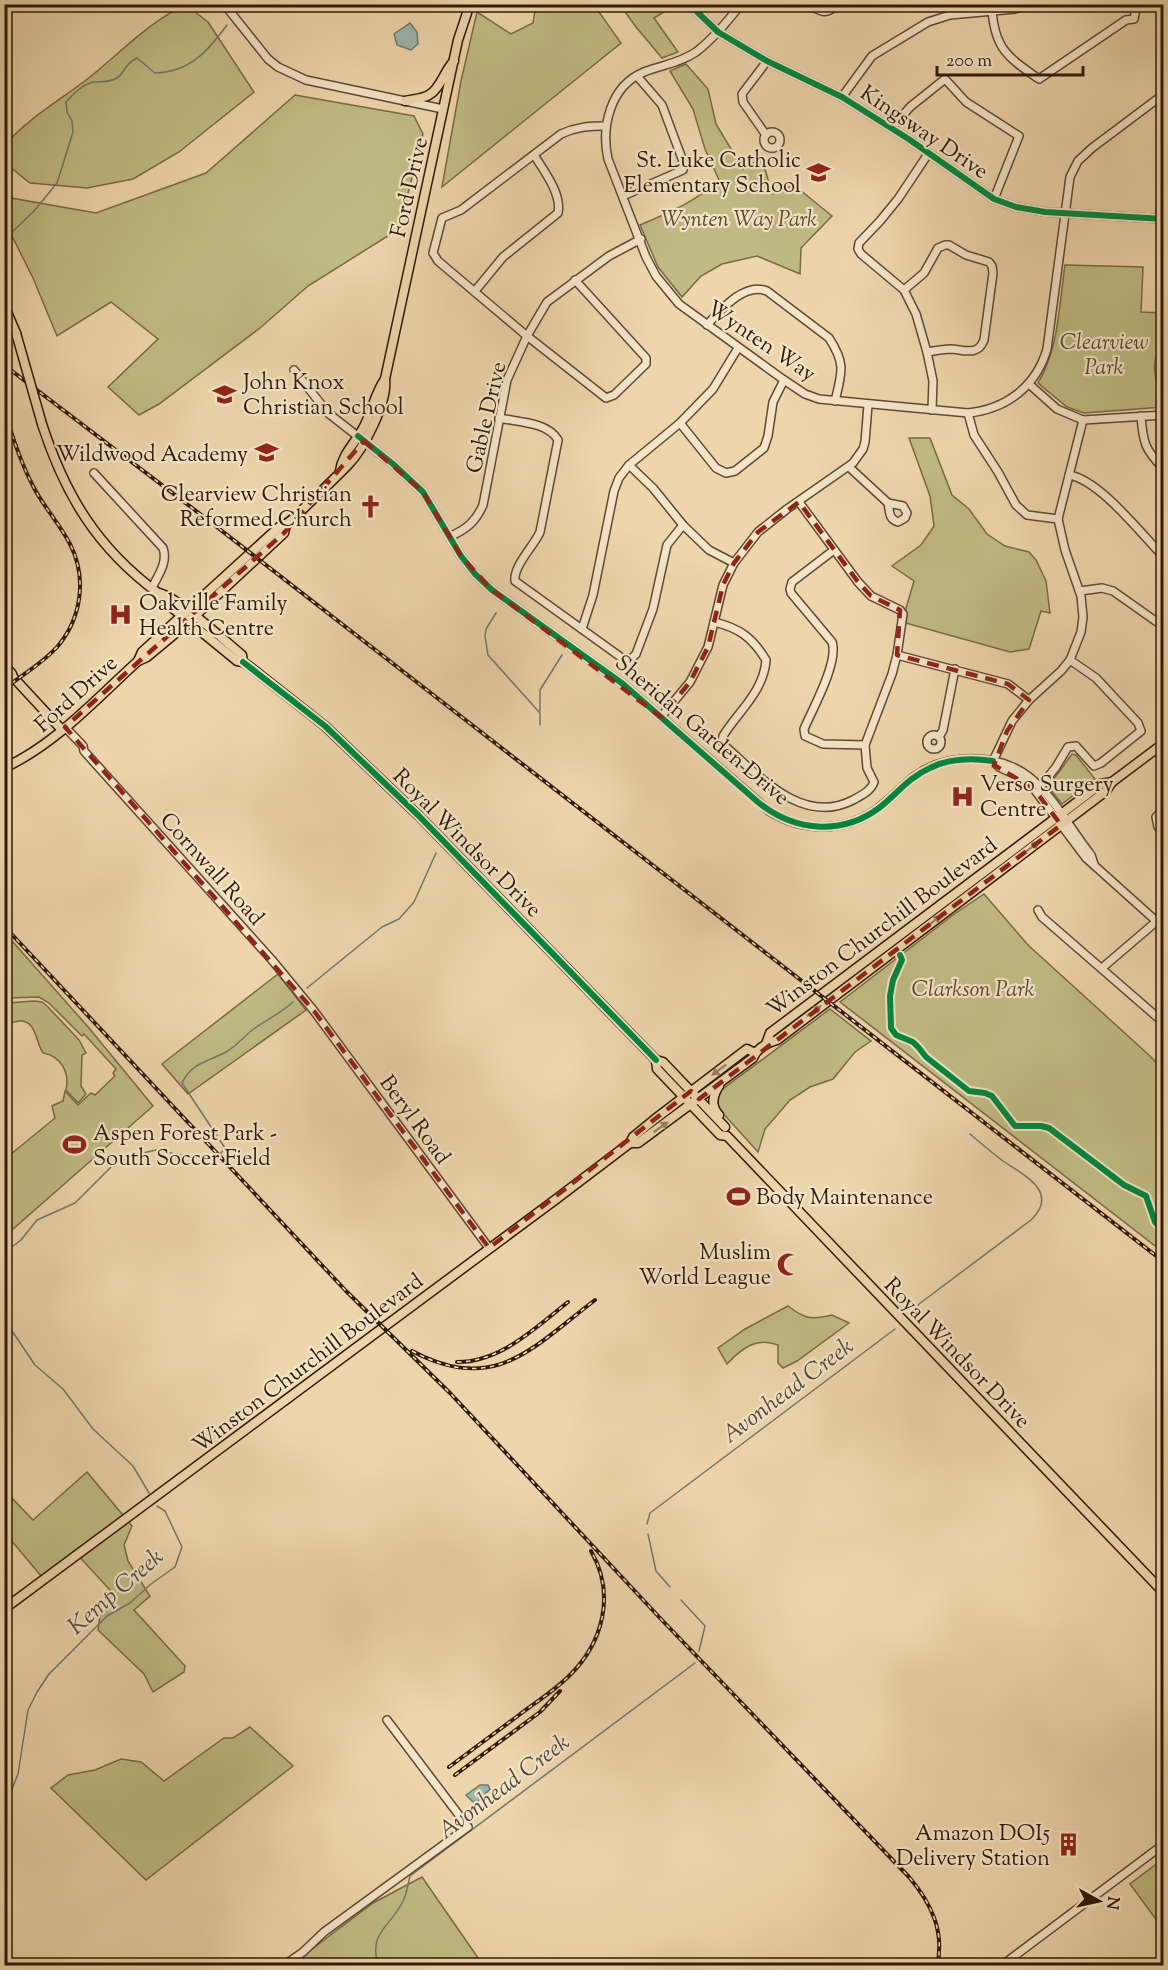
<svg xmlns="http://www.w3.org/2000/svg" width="1168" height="1970" font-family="'Sorts Mill Goudy',serif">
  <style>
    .green { fill: #c0bb84; stroke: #786a46; stroke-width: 1.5 }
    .water { fill: #9bb7b0; stroke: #70786d; stroke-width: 1.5 }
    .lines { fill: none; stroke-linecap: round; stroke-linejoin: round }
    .stream { stroke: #70786d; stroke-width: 1.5 }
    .minor-casing { stroke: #604931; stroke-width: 10 }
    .major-casing { stroke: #301a08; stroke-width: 11 }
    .minor { stroke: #f4e4c8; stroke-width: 7 }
    .major { stroke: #eed5ab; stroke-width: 8 }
    .rail-casing { stroke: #301a08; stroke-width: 4 }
    .rail { stroke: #f4e4c8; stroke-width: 1.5; stroke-dasharray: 4.5; stroke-linecap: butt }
    .major-bridge-casing { stroke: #301a08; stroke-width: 11; stroke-linecap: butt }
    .major-bridge { stroke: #eed5ab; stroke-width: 8 }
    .cycleway-casing { stroke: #f4e4c8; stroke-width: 10 }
    .cycleway { stroke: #00873e; stroke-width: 6 }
    .oneway { fill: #988162 }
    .marked { fill: none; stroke: #8f2418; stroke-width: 4.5; stroke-dasharray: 12 8; stroke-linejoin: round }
    .labels { text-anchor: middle; stroke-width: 4.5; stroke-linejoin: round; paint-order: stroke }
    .street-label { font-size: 22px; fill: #301a08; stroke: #f4e4c8 }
    .poi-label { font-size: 22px; fill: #301a08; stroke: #f4e4c8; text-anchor: end }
    .park-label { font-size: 22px; font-style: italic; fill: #5b4a2d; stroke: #f4e4c8 }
    .water-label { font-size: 24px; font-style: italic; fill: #50493a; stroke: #f4e4c8 }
  </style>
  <rect width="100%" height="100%" fill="#eed5ab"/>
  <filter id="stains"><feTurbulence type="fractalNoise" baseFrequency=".00333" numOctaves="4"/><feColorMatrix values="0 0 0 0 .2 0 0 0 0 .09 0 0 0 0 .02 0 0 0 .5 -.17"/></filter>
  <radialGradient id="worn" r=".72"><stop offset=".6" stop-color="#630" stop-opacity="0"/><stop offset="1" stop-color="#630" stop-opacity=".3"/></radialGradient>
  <g class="green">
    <path d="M186,5L208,22L254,92L179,152L133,179L87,188L30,183L5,163V145C28,118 62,99 90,77C120,53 151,20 186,5Z"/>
    <polygon points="536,5 594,5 621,43 442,187 461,81 477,12 511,34 533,23"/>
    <polygon points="620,5 675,5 654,18 678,52 662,58 636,27"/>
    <polygon points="944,5 1013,5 1015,9 950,15"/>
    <path d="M686,64L708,89L716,124L743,169L762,158L772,194L794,185L832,216L801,248L800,274L757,256L722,264L701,276L682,297L658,267L640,225C670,212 695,202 719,180L705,149L693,109L670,71Z"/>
    <polygon points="295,95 414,116 423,134 399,229 308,286 260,328 159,404 139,415 108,387 158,339 111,302 57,336 33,278 9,230 5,226 5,197 96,213 206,173"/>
    <path d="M1065,265L1143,267L1141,312L1163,313V345C1146,362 1159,387 1163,407L1084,413L1067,407L1038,383C1059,348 1059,305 1065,265Z"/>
    <polygon points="909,438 930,438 952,495 969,509 987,534 1005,546 1029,552 1036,560 1046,581 1050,613 1041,611 1029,649 1010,652 902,622 914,581 892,566 921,545 934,526 930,496"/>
    <polygon points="1072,754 1076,755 1095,779 1062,804 1048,787"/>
    <polygon points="984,894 1028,945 1150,1056 1163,1070 1163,1197 1156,1205 1163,1211 1163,1252 840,1002 953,915"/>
    <polygon points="5,933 89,1028 153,1106 5,1236 5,1159 55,1118 52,1106 63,1101 65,1091 78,1105 91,1093 95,1095 115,1076 113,1073 116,1069 84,1034 82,1036 49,1003 39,997 7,998 4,982"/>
    <polygon points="278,974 306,1010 188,1094 162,1064"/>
    <path d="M34,1001L42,1002L48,1007L79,1040L86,1053L82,1055L81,1086L86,1094L78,1103L66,1090C70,1073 61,1056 43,1053C36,1043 36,1019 19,1021C13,1022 10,1024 5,1024L7,1003Z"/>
    <polygon points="830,1009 871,1041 855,1052 833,1079 810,1087 790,1100 765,1129 758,1152 719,1109 717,1101 720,1091"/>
    <path d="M788,1306C805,1319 811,1320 832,1315L849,1323L797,1361L783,1368L778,1363V1345C756,1337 742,1348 727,1364L718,1348L745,1329Z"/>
    <polygon points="87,1472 132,1526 124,1545 128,1561 150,1596 134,1610 185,1666 184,1672 153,1692 144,1674 98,1630 100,1616 111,1604 110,1590 75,1552 41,1576 5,1533 4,1490 33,1520"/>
    <polygon points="250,1727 293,1766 146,1880 51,1788 68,1775 95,1770 121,1759 141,1762 164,1781 224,1738 233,1738"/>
    <polygon points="1163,1859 1163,1929 1130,1884"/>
    <polygon points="422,1877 483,1965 291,1965 373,1903"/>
  </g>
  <g class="water">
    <polygon points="410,23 417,32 418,44 411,50 397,45 394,34"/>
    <polygon points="480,1785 488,1785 490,1789 478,1801 473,1802 466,1795"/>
  </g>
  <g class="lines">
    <g class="stream">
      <polyline points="236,8 237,4"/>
      <path d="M8,236L34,211L57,183L73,132L72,121L67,112L66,102C74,94 81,85 93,82C101,81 109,83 117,78C125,73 123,65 137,58L155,73C190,72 208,51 227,25"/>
      <polyline points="496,613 486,629 485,636 488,655 540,713 540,725"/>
      <polyline points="540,711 540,690 562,655"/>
      <polyline points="307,988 382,927 399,919 414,902 436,853"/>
      <path d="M221,1153L225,1148L182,1083C192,1062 208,1062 226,1052C237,1046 245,1035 255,1028C268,1019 281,1013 293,1002"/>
      <polyline points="4,1253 21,1240 37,1220 75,1203 113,1165 134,1155 156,1150 185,1156 217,1158"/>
      <path d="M915,1310L919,1304L1031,1220C1060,1192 1024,1175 1003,1161C992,1153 981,1143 970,1134"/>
      <polyline points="4,1319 35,1365 63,1389 93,1429 133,1466 149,1493"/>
      <polyline points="647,1524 650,1513 895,1329"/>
      <polyline points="648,1534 656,1571 670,1587"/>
      <polyline points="681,1600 705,1626 699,1651"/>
      <polyline points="4,1796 12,1789 18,1774 28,1710 37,1692 49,1674 107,1616 130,1603 151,1584 175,1567 182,1547 165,1511 157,1506"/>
      <path d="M378,1966C368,1930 392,1927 404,1899C407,1892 408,1884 410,1876L695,1663"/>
    </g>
    <defs>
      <g id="minor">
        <polyline points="224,4 268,59 278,67 306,80 443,109"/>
        <polyline points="689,4 718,32 767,61 842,97 910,140 994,199 1016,207 1045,212 1164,219"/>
        <path d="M741,4C728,21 713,39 696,52C680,63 662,65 644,72C610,86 601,127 608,159L646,257L656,276L679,304L784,380L805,394L819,399L968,413C1006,409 1036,387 1047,349L1070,177L1078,161L1092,148L1164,94"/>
        <path d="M807,4C822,12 825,16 838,4"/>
        <path d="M992,10C995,50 1009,58 1039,79L1126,20L1134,19L1137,4"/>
        <polyline points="842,97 872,56 928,22 950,15 1015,9 1033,4"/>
        <polyline points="892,128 910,107 945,79 966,102 1019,136 994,199"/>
        <circle cx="772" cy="140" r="8"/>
        <polyline points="766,135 743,102 742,94 767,61"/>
        <polyline points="928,154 898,199 880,221 859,243 858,249 861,254 904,290 916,314 927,352 933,381 932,410"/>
        <polyline points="623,196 683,170 684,164 662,105 637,76"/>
        <polyline points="1160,219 1161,196 1164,190"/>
        <path d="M575,280L646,358V364L614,395L606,398L527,336L438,261L433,253L442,218L461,210L561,134C576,127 589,126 605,126"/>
        <path d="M904,290L924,273L938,248L945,245H949L966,255L989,262L992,266L993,273L984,340C978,356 965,350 951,349C943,349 935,351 927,352"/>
        <path d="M475,291L503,257L558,213C562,194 544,171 534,155"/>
        <path d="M707,325C721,310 744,282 767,291L829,338C846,364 842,372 835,401"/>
        <path d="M294,370L328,413L393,464L423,492L461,556L475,574L492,590L623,684L769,811C803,832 844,833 877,809C891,799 902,786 915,776C947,753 997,753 1028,776C1053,795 1071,830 1091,855L1094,864"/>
        <polyline points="1029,384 1057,409 1083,420 1164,415"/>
        <polyline points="968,413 974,435 998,472 1016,505 1027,515 1058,519"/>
        <path d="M1141,416C1143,443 1145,450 1164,469"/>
        <path d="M499,418C518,422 548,422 558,440L540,532C534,546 513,566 515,581L622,658L631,659L636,654L653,609L667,545L683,525"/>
        <polyline points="680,423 716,468 726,473 735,471 764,448 768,436 773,402 784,380"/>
        <polyline points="629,465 653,488 683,525 709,550 734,563"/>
        <polyline points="849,467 888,503"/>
        <path d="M94,473L163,548C168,563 158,575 152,588"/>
        <path d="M1069,475C1100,480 1141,534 1164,557"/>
        <path d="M888,503L903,506L907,513L905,518L898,522C888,519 890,511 888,503Z"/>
        <path d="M451,536C467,529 476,521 483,505L507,380L527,336L547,302L609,256L641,239"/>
        <path d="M834,550L792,582L790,589L791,593L832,642C839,662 812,710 804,729L805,736L823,744L865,745"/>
        <polyline points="1080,591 1102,588 1113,591 1164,627"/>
        <path d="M714,622C739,628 752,637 766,660C764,691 738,712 723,736L722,741L726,747C760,777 803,826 853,800C862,795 871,791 874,782L867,768L865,745L892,674L897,655L903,614L900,610L871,596L858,582L799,502"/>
        <polyline points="582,629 593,595 614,491 619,478 629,465 680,423 713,389 738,348"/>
        <polyline points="897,655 1008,684 1029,700"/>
        <polyline points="661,717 690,682 708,647 723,585 734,563 758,532 787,509 853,463 863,449 865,442 868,405"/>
        <polyline points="65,727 83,746 84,751 272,960 314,1011 489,1248"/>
        <circle cx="934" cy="742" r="7"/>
        <polyline points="939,737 943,730 955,669"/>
        <polyline points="993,761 1012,721 1029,700 1061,671 1070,660 1081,632 1083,617 1081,596 1065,550 1058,519 1083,420"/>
        <polyline points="993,761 999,767 1014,774 1034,789 1086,858 1164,928"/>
        <polyline points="1040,787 1056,767 1068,747 1076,746 1094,766 1101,763 1141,731 1138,723 1096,678 1070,660"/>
        <polyline points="1164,809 1156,817 1158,827 1164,831"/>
        <polyline points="1038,910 1042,917 1164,1023"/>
        <polyline points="1102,968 1164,915"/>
        <polyline points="4,1096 7,1104 4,1109"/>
        <polyline points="283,1966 303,1952 324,1932 468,1827 387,1720"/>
        <polyline points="1001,1966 1164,1844"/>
      </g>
      <g id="major">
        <path d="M405,101C413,99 422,99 429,95C441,88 444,71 454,61"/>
        <polyline points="4,305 16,333"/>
        <path d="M42,424C65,495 97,548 158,593L160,598L237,661L243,662L249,666L325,726L419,816L656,1060L663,1062L725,1127"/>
        <path d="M340,471C342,455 354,444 362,430C372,414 374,394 385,379"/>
        <path d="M158,593C173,593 227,643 242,655L243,662"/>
        <path d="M138,661L142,652L279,527C290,524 299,513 307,505C321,492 334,479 347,466C364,449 388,402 385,379L458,40L470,4"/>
        <polyline points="4,665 12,674 13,677 62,730"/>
        <path d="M4,768C56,744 96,699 138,661L147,657L183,627L284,533L286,525"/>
        <polyline points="766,1044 770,1033 1101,784 1112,782"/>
        <polyline points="656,1060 657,1069 720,1135 727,1136 1164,1593"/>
        <path d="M719,1115C710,1106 713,1095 719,1086"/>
        <path d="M630,1143H638L753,1058C757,1048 767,1043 777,1040L1106,791L1112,782L1164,743"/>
        <polyline points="4,1609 555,1200 630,1143 633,1137 655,1119 747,1049 755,1053"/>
      </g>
    </defs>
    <use href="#minor" class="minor-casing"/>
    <use href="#major" class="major-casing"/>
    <use href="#minor" class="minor"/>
    <use href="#major" class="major"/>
    <defs>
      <g id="rail">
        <polyline points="4,365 204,517 1164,1262"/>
        <path d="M4,409C12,435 20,461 33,486C43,506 59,523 70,544C87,577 82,617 58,646C43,663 22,675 4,689"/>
        <path d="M4,926L346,1291L450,1393L660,1618L909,1877C931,1903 945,1931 937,1966"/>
        <path d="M412,1351C495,1395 532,1348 595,1300"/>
        <path d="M457,1362C501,1362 535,1328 568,1302"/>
        <path d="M449,1767C472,1750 496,1732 519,1715C536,1702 554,1691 569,1676C603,1643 616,1594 591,1551"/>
        <polyline points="455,1775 540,1712 560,1691"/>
      </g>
    </defs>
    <use href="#rail" class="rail-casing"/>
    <use href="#rail" class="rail"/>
    <defs>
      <polyline id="major-bridge" points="16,333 42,424"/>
    </defs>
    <use href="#major-bridge" class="major-bridge-casing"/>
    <use href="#major-bridge" class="major-bridge"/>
    <defs>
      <g id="cycleway">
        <polyline points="689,4 718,32 767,61 842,97 910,140 994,199 1016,207 1045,212 1164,219"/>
        <path d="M358,436L393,464L423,492L461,556L475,574L492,590L623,684L759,803C794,831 841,836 879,808C896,795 909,777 930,768C950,758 972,758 993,761"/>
        <polyline points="243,662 325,726 419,816 656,1060"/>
        <polyline points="900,955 902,960 893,980 890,996 891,1028 896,1035 913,1042 919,1048 926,1057 969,1091 985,1093 992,1096 1015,1126 1041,1126 1049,1128 1124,1185 1146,1196 1155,1222 1164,1232"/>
      </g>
    </defs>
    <use href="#cycleway" class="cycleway-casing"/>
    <use href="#cycleway" class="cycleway"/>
  </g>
  <defs><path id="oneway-solid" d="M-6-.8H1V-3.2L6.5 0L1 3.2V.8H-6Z" transform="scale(1.5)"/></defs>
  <g class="oneway">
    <use href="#oneway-solid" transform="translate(1032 847) rotate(-37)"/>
    <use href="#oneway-solid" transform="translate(934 921) rotate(-37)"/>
    <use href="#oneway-solid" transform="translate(814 1011) rotate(-37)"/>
    <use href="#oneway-solid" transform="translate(719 1070) rotate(143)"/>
    <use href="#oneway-solid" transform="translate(661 1127) rotate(-35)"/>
  </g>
  <path class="marked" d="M364,441L423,492L461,556L492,590L661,717L690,682L708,647L723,585L734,563L758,532L799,502L858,582L871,596L900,610L897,655L1008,684L1029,700L1007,731L994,765L1034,789L1061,825L699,1099L691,1091L489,1248L314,1011L65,727L284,533Z"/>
  <defs>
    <symbol id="school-bare" viewBox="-9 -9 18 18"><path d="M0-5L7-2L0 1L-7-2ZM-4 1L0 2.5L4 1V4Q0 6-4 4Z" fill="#8f2418" stroke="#f4e4c8" stroke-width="2.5" paint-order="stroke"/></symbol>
    <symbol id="church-bare" viewBox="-9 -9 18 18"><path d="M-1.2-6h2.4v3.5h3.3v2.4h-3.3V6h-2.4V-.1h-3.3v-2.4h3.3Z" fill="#8f2418" stroke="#f4e4c8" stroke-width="2.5" paint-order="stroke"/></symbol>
    <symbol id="hospital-bare" viewBox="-9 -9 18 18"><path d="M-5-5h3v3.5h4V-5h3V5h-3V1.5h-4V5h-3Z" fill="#8f2418" stroke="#f4e4c8" stroke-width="2.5" paint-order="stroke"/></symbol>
    <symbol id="stadium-bare" viewBox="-9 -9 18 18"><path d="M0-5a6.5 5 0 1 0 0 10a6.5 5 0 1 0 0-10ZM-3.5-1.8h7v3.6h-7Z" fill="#8f2418" stroke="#f4e4c8" stroke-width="2.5" paint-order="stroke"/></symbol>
    <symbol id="mosque-bare" viewBox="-9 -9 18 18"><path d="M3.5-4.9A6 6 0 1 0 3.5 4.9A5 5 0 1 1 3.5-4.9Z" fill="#8f2418" stroke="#f4e4c8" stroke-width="2.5" paint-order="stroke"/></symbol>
    <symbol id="building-bare" viewBox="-9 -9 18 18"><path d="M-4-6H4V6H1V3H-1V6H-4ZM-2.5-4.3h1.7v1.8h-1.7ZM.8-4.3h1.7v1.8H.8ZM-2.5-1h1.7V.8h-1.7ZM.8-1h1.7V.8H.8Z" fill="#8f2418" stroke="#f4e4c8" stroke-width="2.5" paint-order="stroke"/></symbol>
  </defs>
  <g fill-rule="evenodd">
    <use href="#school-bare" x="802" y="156" width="33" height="33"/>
    <use href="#school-bare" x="208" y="378" width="33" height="33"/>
    <use href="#school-bare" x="250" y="436" width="33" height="33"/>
    <use href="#church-bare" x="354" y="490" width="33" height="33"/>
    <use href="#hospital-bare" x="104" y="598" width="33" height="33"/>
    <use href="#hospital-bare" x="946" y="780" width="33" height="33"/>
    <use href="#stadium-bare" x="58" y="1128" width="33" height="33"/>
    <use href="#stadium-bare" x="722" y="1180" width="33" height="33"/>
    <use href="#mosque-bare" x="772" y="1248" width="33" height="33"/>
    <use href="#building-bare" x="1052" y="1828" width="33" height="33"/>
  </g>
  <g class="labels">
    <g class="street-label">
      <text transform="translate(925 131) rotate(34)" y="8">Kingsway Drive</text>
      <text transform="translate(408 187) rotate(-77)" y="8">Ford Drive</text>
      <text transform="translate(762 340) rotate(34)" y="8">Wynten Way</text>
      <text transform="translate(485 417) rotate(-77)" y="8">Gable Drive</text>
      <text transform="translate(75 693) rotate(-42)" y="8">Ford Drive</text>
      <text transform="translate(703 729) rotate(40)" y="8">Sheridan Garden Drive</text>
      <text transform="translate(468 842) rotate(45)" y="8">Royal Windsor Drive</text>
      <text transform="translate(213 868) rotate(48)" y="8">Cornwall Road</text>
      <text transform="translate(881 926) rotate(-37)" y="8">Winston Churchill Boulevard</text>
      <text transform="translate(416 1119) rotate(54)" y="8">Beryl Road</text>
      <text transform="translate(958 1352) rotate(46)" y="8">Royal Windsor Drive</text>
      <text transform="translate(307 1362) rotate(-37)" y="8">Winston Churchill Boulevard</text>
    </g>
    <g class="poi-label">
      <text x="801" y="167">St. Luke Catholic<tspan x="801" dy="25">Elementary School</tspan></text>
      <text x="243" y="389" text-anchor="start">John Knox<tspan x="243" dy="25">Christian School</tspan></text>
      <text x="248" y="461">Wildwood Academy</text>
      <text x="352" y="501">Clearview Christian<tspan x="352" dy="25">Reformed Church</tspan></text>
      <text x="139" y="610" text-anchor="start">Oakville Family<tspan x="139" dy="25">Health Centre</tspan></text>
      <text x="980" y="791" text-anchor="start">Verso Surgery<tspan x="980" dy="25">Centre</tspan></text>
      <text x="93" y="1140" text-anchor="start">Aspen Forest Park -<tspan x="93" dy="25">South Soccer Field</tspan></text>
      <text x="756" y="1204" text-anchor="start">Body Maintenance</text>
      <text x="771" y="1259">Muslim<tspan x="771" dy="25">World League</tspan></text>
      <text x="1050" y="1840">Amazon DOI5<tspan x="1050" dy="25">Delivery Station</tspan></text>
    </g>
    <g class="park-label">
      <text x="739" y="226">Wynten Way Park</text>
      <text x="1104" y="349">Clearview<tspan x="1104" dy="25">Park</tspan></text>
      <text x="973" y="996">Clarkson Park</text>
    </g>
    <g class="water-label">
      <text transform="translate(787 1390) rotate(-37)" y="8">Avonhead Creek</text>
      <text transform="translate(115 1591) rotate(-41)" y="8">Kemp Creek</text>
      <text transform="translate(503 1786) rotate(-37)" y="8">Avonhead Creek</text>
    </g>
  </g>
  <rect width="1168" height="1970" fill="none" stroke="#eed5ab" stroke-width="24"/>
  <rect x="6" y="6" width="1156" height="1958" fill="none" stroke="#301a08" stroke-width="3"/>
  <rect x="12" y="12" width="1144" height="1946" fill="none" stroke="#301a08" stroke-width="1.5"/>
  <g transform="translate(1099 1901) rotate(98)" stroke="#f4e4c8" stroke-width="4.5" paint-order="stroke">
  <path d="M0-4.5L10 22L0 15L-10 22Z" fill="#301a08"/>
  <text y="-9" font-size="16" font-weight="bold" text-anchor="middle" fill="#301a08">N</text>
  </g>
  <path d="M937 66v9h146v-9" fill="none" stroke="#301a08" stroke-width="3"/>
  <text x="946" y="66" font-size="18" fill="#301a08" stroke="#f4e4c8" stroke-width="4.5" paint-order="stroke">200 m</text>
  <rect width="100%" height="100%" filter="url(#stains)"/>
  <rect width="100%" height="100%" fill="url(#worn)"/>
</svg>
